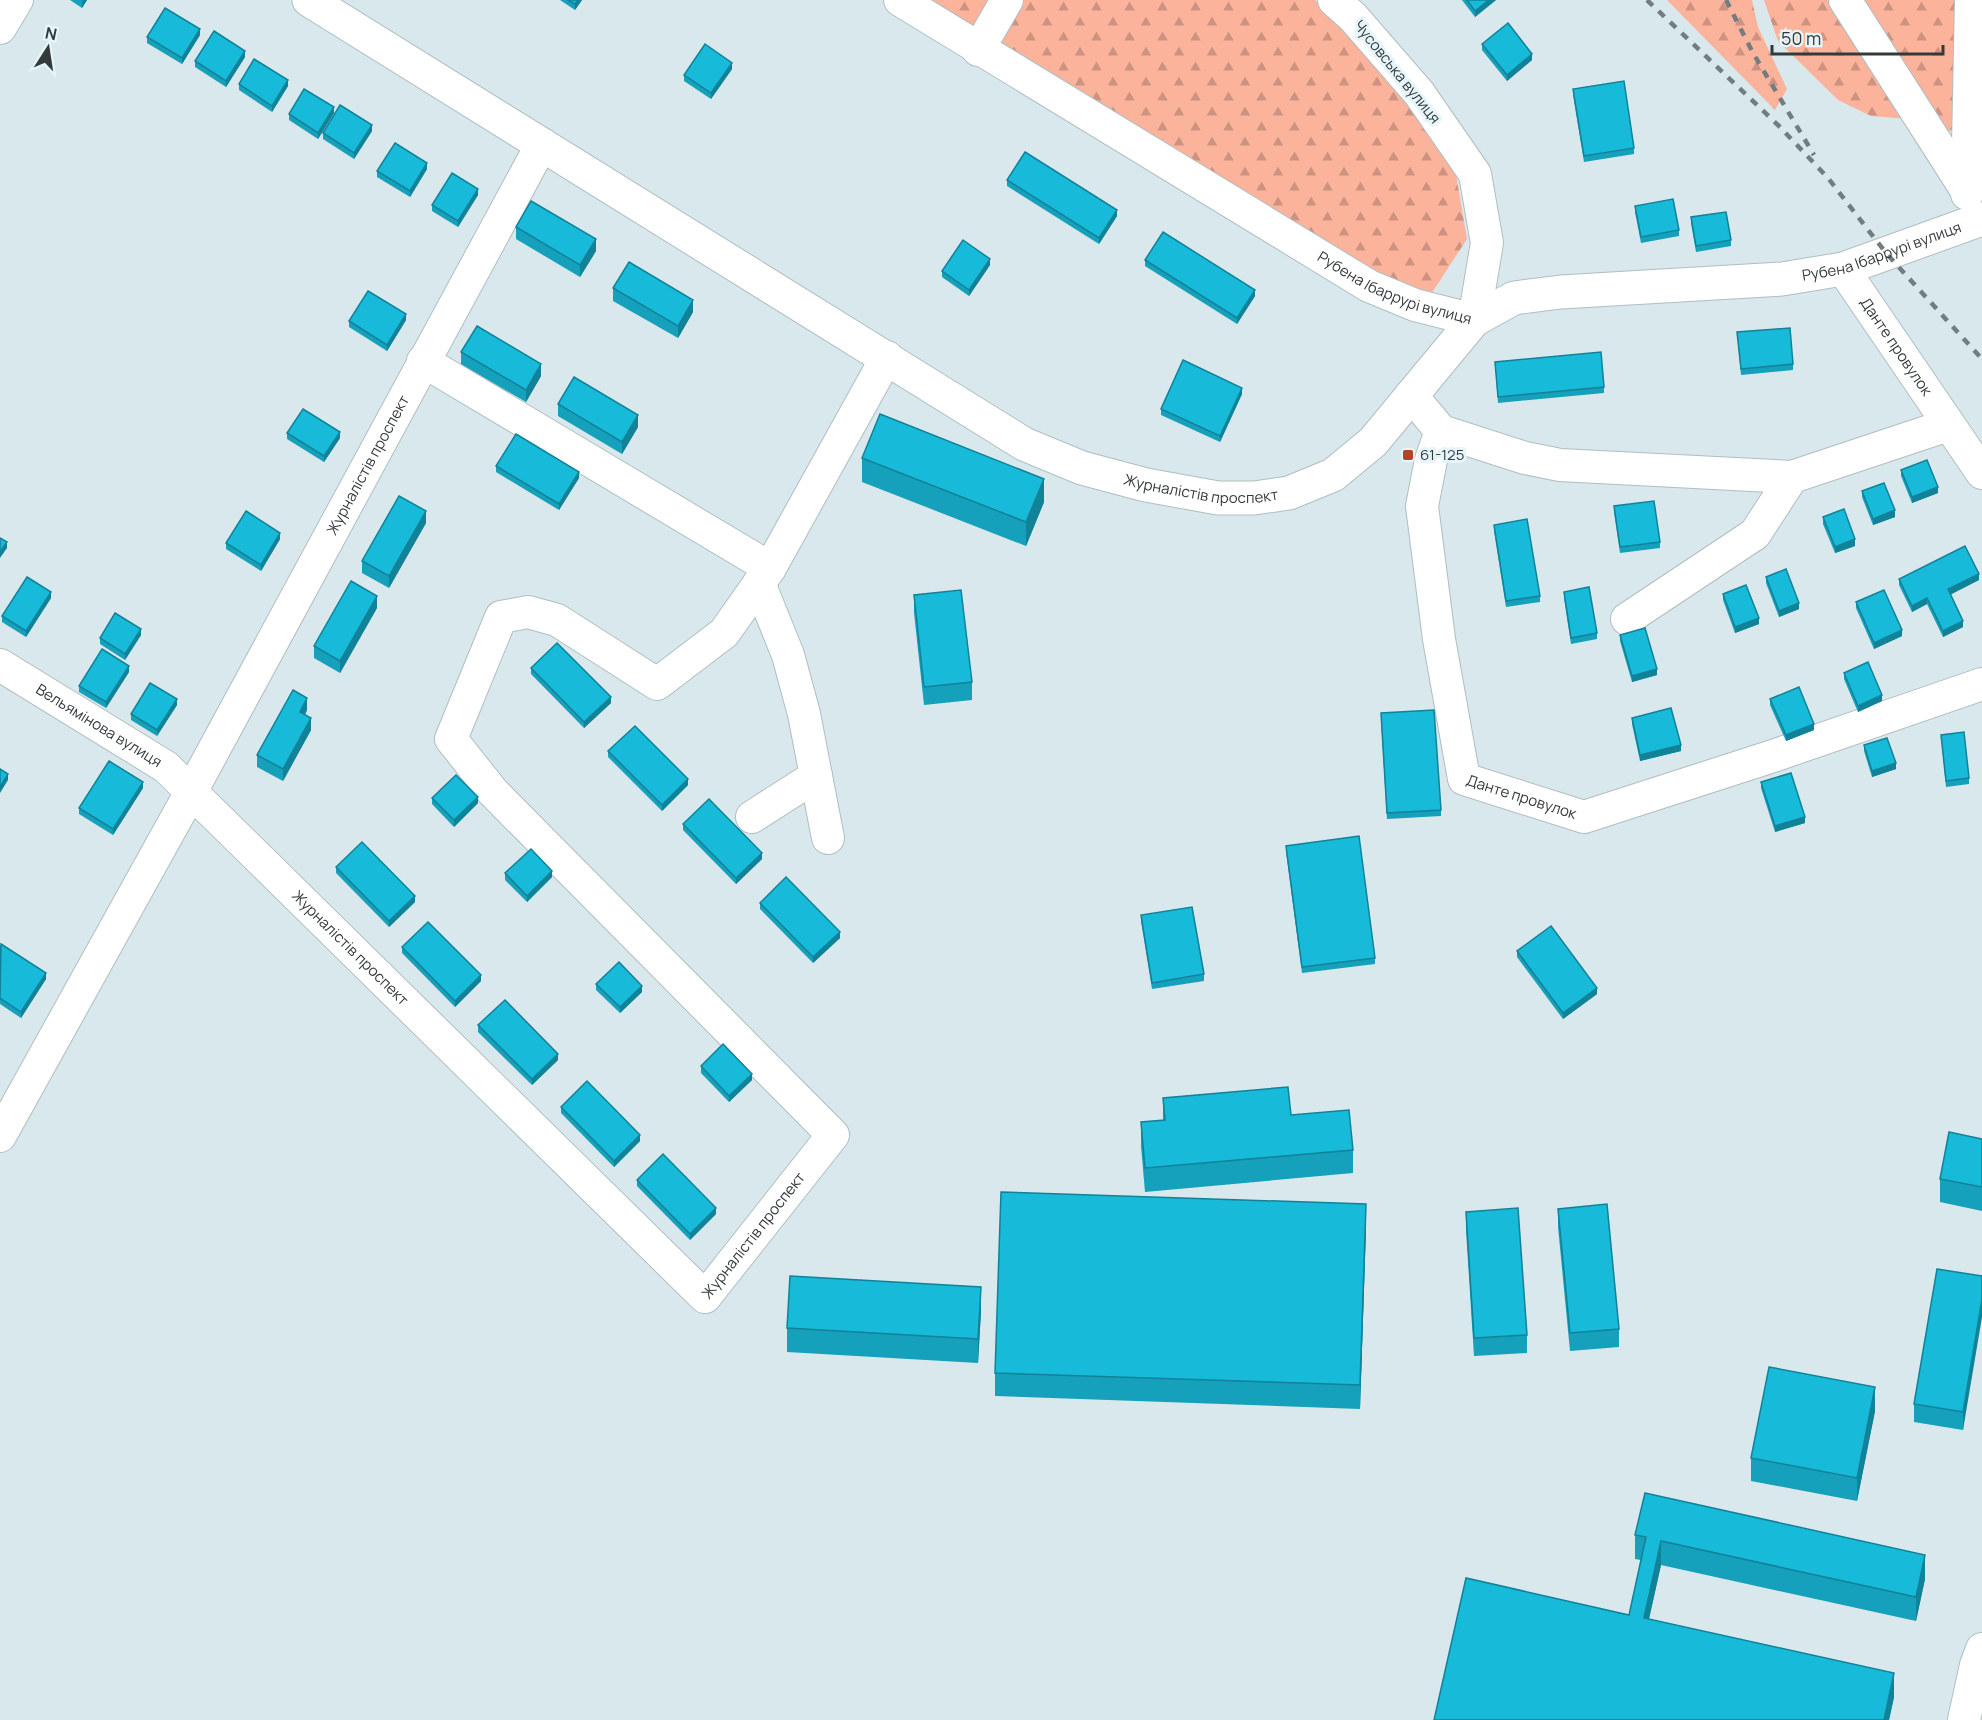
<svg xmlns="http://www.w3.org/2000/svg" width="1982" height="1720" font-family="Manrope,sans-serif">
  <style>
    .forest { fill: url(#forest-firs) }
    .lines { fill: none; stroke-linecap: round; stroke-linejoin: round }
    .minor-casing { stroke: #afbec2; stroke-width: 34 }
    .major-casing { stroke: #afbec2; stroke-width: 35 }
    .minor { stroke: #fff; stroke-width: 32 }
    .major { stroke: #fff; stroke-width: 33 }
    .rail { stroke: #737d7f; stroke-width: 4.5; stroke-dasharray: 8 8; stroke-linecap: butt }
    .wall { fill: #15a0bb }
    .shaded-wall { fill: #118298 }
    .building { fill: #18bad9; stroke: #118298; stroke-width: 1.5 }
    .poi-dot { fill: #af4725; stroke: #e5f5f9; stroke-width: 2 }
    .labels { text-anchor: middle; stroke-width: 6; stroke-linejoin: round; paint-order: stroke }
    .street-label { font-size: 15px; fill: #343a3b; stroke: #e5f5f9 }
    .poi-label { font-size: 15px; fill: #343a3b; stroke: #e5f5f9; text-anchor: start }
  </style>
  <defs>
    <pattern id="forest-firs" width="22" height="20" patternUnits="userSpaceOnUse" patternTransform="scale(1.5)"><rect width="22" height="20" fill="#fcb39c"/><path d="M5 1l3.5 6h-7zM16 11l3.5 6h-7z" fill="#cd9380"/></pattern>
  </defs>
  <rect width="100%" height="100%" fill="#d8e8ec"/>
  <g class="forest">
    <polygon points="923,0 1315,0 1342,23 1409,101 1456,174 1467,239 1424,305"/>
    <polygon points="1667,0 1752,0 1758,27 1787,89 1775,110"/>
    <polygon points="1764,0 1965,0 1960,118 1952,130 1941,132 1908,119 1871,116 1838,100 1778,41"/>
  </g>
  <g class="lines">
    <defs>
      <g id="minor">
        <path id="s1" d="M900,0L1369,286L1415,305L1474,320L1487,243L1475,174L1419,93L1353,17L1334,0"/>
        <polyline points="1845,0 1967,191"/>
        <polyline points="0,28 17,0"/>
        <polyline points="978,50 1007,0"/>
        <polyline points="1967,194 1971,0"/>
        <path id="s2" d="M1843,269L1982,473"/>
        <polyline points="423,361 770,568"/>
        <polyline points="1411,395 1441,431 1525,458 1560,465 1792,477 1948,425"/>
        <path id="s3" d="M1441,431L1431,460L1422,506L1439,639L1464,779L1584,817L1773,756L1982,684"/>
        <polyline points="759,583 788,655 804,714 828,838"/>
        <polyline points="1627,619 1755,534 1792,477"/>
        <path id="s4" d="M0,665L166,767L705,1297L833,1135L493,792L451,739L501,617L528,612L557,620L657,684L724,633L770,568L887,357"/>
        <polyline points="752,817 816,776"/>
        <path id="s5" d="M0,1136L191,792L542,144"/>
        <polyline points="1964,1720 1976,1665 1982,1649"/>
      </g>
      <g id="major">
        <path id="s6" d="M309,0L1024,444L1082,468L1146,485L1218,498H1254L1289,493L1333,475L1373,442L1474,320L1514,298L1561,292L1782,279L1843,269L1982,219"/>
      </g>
    </defs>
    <use href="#minor" class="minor-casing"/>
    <use href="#major" class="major-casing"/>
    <use href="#minor" class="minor"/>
    <use href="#major" class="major"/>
    <g class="rail">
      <polyline points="1647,0 1779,126 1828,178 1886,253 1982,359"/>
      <polyline points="1726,0 1753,53 1814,155"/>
    </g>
  </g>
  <g class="wall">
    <polygon points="70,0 87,0 82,8"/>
    <polygon points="560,0 582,0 575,10"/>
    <polygon points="1462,0 1496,0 1475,17"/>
    <polygon points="200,35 182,64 147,43 147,37"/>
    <polygon points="1482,44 1532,60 1507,81 1482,50"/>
    <polygon points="245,57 226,87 195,67 195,61"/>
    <polygon points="732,69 711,99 684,81 684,75"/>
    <polygon points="239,84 288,86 272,112 239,90"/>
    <polygon points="1573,89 1634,148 1634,154 1584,162 1573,95"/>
    <polygon points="334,113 318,139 289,120 289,114"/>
    <polygon points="372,131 354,159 323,139 323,133"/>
    <polygon points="427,169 410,197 377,177 377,171"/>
    <polygon points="1007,180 1117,216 1099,244 1007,186"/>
    <polygon points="478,195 458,227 432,211 432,205"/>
    <polygon points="1635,206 1679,230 1679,236 1641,243 1635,212"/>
    <polygon points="1691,217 1731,240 1731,246 1696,252 1691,223"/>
    <polygon points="516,227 596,251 580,277 516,239"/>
    <polygon points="1145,260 1255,296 1237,324 1145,266"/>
    <polygon points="990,265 969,296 942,277 942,271"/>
    <polygon points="613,288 693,312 678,338 613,301"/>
    <polygon points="406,320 387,351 349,327 349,321"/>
    <polygon points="1737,332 1793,364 1793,370 1741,375"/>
    <polygon points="461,352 541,376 526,402 461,364"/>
    <polygon points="1495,362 1604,387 1604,393 1498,403"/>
    <polygon points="1242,394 1220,442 1161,415 1161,409"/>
    <polygon points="558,404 638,427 622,454 558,416"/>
    <polygon points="287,433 340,438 324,462 287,439"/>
    <polygon points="862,458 1044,502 1026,546 862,482"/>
    <polygon points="496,466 579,478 559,510 496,472"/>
    <polygon points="1901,470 1938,493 1912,503 1901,476"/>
    <polygon points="1862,491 1895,517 1873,525 1862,497"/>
    <polygon points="1614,506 1660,542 1660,548 1620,553 1614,512"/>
    <polygon points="1823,517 1855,546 1835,553 1823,524"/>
    <polygon points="426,523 389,588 362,573 362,561"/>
    <polygon points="1494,525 1540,596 1540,602 1506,607 1494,531"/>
    <polygon points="280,539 261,571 226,549 226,543"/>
    <polygon points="1766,577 1799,609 1779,617 1766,583"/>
    <polygon points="1899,579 1979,580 1950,594 1963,627 1943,637 1927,604 1912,612 1899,585"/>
    <polygon points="1564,592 1597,633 1597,639 1571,644 1564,598"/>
    <polygon points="1723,594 1759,624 1735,633 1723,600"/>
    <polygon points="914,595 972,682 972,700 924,705 914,613"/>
    <polygon points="51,598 26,637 2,622 2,616"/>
    <polygon points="1856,602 1902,636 1874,649 1856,608"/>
    <polygon points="377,608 340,673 314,658 314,646"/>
    <polygon points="141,635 125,660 100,644 100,638"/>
    <polygon points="1620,635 1657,675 1632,682 1620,641"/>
    <polygon points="531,668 611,703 584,728 531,674"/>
    <polygon points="129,672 106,708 79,692 79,686"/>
    <polygon points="1844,673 1882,701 1858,712 1844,679"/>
    <polygon points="1770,699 1814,730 1786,741 1770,705"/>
    <polygon points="177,705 157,736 131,720 131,714"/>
    <polygon points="307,710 305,715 311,730 283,781 257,767 257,755"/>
    <polygon points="1632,718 1681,751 1640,761 1632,724"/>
    <polygon points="1381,719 1441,810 1441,816 1387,819"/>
    <polygon points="1941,735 1969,778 1969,784 1946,787"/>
    <polygon points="1864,745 1896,769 1872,777 1864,751"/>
    <polygon points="608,751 688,785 662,811 608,757"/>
    <polygon points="1761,782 1805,823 1775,832 1761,788"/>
    <polygon points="143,788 113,835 79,814 79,808"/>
    <polygon points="432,798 478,803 454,827 432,804"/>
    <polygon points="683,824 762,859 736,884 683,830"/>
    <polygon points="1286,846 1375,958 1375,964 1302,973 1286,852"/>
    <polygon points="336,867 415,902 389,927 336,873"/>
    <polygon points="505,873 552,877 527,902 505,880"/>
    <polygon points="760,903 840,938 813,963 760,909"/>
    <polygon points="1141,915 1204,974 1204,981 1152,989 1141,921"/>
    <polygon points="0,945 46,979 21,1018 0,1004"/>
    <polygon points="402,947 481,981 455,1007 402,953"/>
    <polygon points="1517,951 1597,994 1563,1019 1517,957"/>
    <polygon points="596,984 642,992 620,1013 596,990"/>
    <polygon points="478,1025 558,1060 532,1085 478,1032"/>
    <polygon points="701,1066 752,1080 729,1102 701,1073"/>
    <polygon points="1163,1098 1291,1115 1353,1150 1353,1173 1145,1192 1141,1146 1141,1122 1163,1120"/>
    <polygon points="561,1107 640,1141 614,1167 561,1113"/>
    <polygon points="1982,1139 1982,1211 1940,1202 1940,1179"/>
    <polygon points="637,1180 716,1214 690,1240 637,1186"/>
    <polygon points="1558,1209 1619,1329 1619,1347 1570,1351 1558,1227"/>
    <polygon points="1466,1212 1527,1335 1527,1353 1474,1356 1466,1230"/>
    <polygon points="1366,1228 1360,1409 995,1396 995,1373"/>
    <polygon points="1982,1276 1963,1430 1914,1422 1914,1404"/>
    <polygon points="981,1311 978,1363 787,1352 787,1328"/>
    <polygon points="1875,1411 1857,1501 1751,1481 1751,1458"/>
    <polygon points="1635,1535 1925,1579 1916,1621 1661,1565 1649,1619 1894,1697 1889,1720 1434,1720 1629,1615 1641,1560 1635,1559"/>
  </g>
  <g class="shaded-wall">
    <polygon points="83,0 87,0 82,8 82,2"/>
    <polygon points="578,0 582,0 575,10 575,4"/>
    <polygon points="1489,0 1496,0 1475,17 1475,11"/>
    <polygon points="200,29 200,35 182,64 182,58"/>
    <polygon points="245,51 245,57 226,87 226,81"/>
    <polygon points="1532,54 1532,60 1507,81 1507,75"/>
    <polygon points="732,63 732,69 711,99 711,93"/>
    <polygon points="288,80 288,86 272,112 272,106"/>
    <polygon points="334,107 334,113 318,139 318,133"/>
    <polygon points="372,125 372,131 354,159 354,153"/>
    <polygon points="427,163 427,169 410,197 410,191"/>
    <polygon points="478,189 478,195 458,227 458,221"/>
    <polygon points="1117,210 1117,216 1099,244 1099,238"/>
    <polygon points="596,239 596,251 580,277 580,265"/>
    <polygon points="990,259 990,265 969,296 969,290"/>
    <polygon points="1255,290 1255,296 1237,324 1237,318"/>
    <polygon points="693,300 693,312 678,338 678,326"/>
    <polygon points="406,314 406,320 387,351 387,345"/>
    <polygon points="541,364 541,376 526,402 526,390"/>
    <polygon points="1242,388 1242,394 1220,442 1220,436"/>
    <polygon points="638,415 638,427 622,454 622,442"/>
    <polygon points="340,432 340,438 324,462 324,456"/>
    <polygon points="579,472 579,478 559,510 559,504"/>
    <polygon points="1044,479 1044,502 1026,546 1026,522"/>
    <polygon points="1938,487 1938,493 1912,503 1912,497"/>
    <polygon points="1895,510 1895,517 1873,525 1873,519"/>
    <polygon points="426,511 426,523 389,588 389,576"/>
    <polygon points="280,533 280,539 261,571 261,565"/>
    <polygon points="1855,539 1855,546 1835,553 1835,547"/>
    <polygon points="7,542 7,548 0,558 0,552"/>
    <polygon points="1979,574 1979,580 1948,596 1948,589"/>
    <polygon points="51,592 51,598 26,637 26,631"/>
    <polygon points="377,596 377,608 340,673 340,661"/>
    <polygon points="1927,598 1927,604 1912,612 1912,606"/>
    <polygon points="1799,603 1799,609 1779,617 1779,611"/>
    <polygon points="1759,618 1759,624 1735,633 1735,627"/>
    <polygon points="1963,621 1963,627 1943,637 1943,631"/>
    <polygon points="141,629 141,635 125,660 125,654"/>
    <polygon points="1902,630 1902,636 1874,649 1874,643"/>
    <polygon points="129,666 129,672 106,708 106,702"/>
    <polygon points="1657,669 1657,675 1632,682 1632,676"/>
    <polygon points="1882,695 1882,701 1858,712 1858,706"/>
    <polygon points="611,697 611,703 584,728 584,722"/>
    <polygon points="307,698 307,710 300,724 300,712"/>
    <polygon points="177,699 177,705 157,736 157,730"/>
    <polygon points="311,718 311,730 283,781 283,769"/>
    <polygon points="1814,724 1814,730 1786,741 1786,735"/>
    <polygon points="1681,745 1681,751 1640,761 1640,755"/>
    <polygon points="1896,763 1896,769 1872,777 1872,771"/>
    <polygon points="8,774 8,780 0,793 0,787"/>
    <polygon points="688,779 688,785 662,811 662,805"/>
    <polygon points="143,782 143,788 113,835 113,829"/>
    <polygon points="478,797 478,803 454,827 454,820"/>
    <polygon points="1805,817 1805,823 1775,832 1775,826"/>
    <polygon points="762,853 762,859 736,884 736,878"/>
    <polygon points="552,871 552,877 527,902 527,896"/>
    <polygon points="415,896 415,902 389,927 389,921"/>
    <polygon points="840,932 840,938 813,963 813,957"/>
    <polygon points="46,973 46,979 21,1018 21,1012"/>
    <polygon points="481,975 481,981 455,1007 455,1001"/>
    <polygon points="642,986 642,992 620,1013 620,1007"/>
    <polygon points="1597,988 1597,994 1563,1019 1563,1013"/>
    <polygon points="558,1054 558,1060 532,1085 532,1079"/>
    <polygon points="752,1074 752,1080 729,1102 729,1096"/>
    <polygon points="640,1135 640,1141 614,1167 614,1161"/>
    <polygon points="1366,1204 1366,1228 1360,1409 1360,1385"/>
    <polygon points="716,1208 716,1214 690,1240 690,1234"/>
    <polygon points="981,1287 981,1311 978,1363 978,1339"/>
    <polygon points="1982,1299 1982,1317 1963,1430 1963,1412"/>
    <polygon points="1875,1387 1875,1411 1857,1501 1857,1478"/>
    <polygon points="1661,1541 1661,1565 1644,1641 1644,1618"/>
    <polygon points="1925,1555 1925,1579 1916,1621 1916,1597"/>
    <polygon points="1894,1673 1894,1697 1889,1720 1884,1720"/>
  </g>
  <g class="building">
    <polygon points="568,0 578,0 575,4"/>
    <polygon points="1467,0 1489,0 1475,11"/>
    <polygon points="165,8 200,29 182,58 147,37"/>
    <polygon points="1508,23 1532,54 1507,75 1482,44"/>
    <polygon points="214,31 245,51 226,81 195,61"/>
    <polygon points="705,44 732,63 711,93 684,75"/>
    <polygon points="254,59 288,80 272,106 239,84"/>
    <polygon points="1624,81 1634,148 1584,156 1573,89"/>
    <polygon points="304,89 334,107 318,133 289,114"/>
    <polygon points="340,105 372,125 354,153 323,133"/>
    <polygon points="395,143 427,163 410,191 377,171"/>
    <polygon points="1025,152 1117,210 1099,238 1007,180"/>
    <polygon points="452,173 478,189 458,221 432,205"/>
    <polygon points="1673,199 1679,230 1641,237 1635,206"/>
    <polygon points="531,201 596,239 580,265 516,227"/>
    <polygon points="1726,212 1731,240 1696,246 1691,217"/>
    <polygon points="1163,232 1255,290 1237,318 1145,260"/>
    <polygon points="963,240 990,259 969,290 942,271"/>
    <polygon points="629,262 693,300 678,326 613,288"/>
    <polygon points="368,291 406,314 387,345 349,321"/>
    <polygon points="477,326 541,364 526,390 461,352"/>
    <polygon points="1790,328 1793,364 1741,369 1737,332"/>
    <polygon points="1601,352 1604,387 1498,397 1495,362"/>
    <polygon points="1183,360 1242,388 1220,436 1161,409"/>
    <polygon points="574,377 638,415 622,442 558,404"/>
    <polygon points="303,409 340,432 324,456 287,433"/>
    <polygon points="880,414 1044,479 1026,522 862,458"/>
    <polygon points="516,434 579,472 559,504 496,466"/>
    <polygon points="1927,460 1938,487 1912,497 1901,470"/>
    <polygon points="1884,483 1895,510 1873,519 1862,491"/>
    <polygon points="399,496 426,511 389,576 362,561"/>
    <polygon points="1654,501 1660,542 1620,547 1614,506"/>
    <polygon points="1844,509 1855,539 1835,547 1823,517"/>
    <polygon points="246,511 280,533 261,565 226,543"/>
    <polygon points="1527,519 1540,596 1506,601 1494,525"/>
    <polygon points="0,538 7,542 0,552"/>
    <polygon points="1965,546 1979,574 1948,589 1963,621 1943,631 1927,598 1912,606 1899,579"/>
    <polygon points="1786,569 1799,603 1779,611 1766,577"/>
    <polygon points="27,577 51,592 26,631 2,616"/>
    <polygon points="351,581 377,596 340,661 314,646"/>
    <polygon points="1746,585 1759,618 1735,627 1723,594"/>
    <polygon points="1589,587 1597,633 1571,638 1564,592"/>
    <polygon points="961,590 972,682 924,687 914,595"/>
    <polygon points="1884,590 1902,630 1874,643 1856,602"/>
    <polygon points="115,613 141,629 125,654 100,638"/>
    <polygon points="1645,628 1657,669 1632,676 1620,635"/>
    <polygon points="557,643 611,697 584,722 531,668"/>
    <polygon points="102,649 129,666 106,702 79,686"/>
    <polygon points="1868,662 1882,695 1858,706 1844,673"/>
    <polygon points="150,683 177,699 157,730 131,714"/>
    <polygon points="1799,687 1814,724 1786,735 1770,699"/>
    <polygon points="293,690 307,698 300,712 311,718 283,769 257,755"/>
    <polygon points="1671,708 1681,745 1640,755 1632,718"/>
    <polygon points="1434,710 1441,810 1387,813 1381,713"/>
    <polygon points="635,726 688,779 662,805 608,751"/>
    <polygon points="1964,732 1969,778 1946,781 1941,735"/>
    <polygon points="1887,738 1896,763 1872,771 1864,745"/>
    <polygon points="109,761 143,782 113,829 79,808"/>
    <polygon points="0,769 8,774 0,787"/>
    <polygon points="1791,773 1805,817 1775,826 1761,782"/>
    <polygon points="456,775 478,797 454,820 432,798"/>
    <polygon points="709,799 762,853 736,878 683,824"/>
    <polygon points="1359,836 1375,958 1302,967 1286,846"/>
    <polygon points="362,842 415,896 389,921 336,867"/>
    <polygon points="531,849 552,871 527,896 505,873"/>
    <polygon points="786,877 840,932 813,957 760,903"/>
    <polygon points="1192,907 1204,974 1152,983 1141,915"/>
    <polygon points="428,922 481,975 455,1001 402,947"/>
    <polygon points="1551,926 1597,988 1563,1013 1517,951"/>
    <polygon points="1,944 46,973 21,1012 0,998"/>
    <polygon points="619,962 642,986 620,1007 596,984"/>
    <polygon points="505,1000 558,1054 532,1079 478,1025"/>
    <polygon points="723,1044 752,1074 729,1096 701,1066"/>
    <polygon points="587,1081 640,1135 614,1161 561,1107"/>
    <polygon points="1288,1087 1291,1115 1349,1110 1353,1150 1145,1168 1141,1122 1165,1120 1163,1098"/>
    <polygon points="1949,1132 1982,1139 1982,1187 1940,1179"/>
    <polygon points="663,1154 716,1208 690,1234 637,1180"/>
    <polygon points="1001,1192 1366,1204 1360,1385 995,1373"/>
    <polygon points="1607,1204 1619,1329 1570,1333 1558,1209"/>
    <polygon points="1518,1208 1527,1335 1474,1338 1466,1212"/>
    <polygon points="1937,1269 1982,1276 1982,1299 1963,1412 1914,1404"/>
    <polygon points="790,1276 981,1287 978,1339 787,1328"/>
    <polygon points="1769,1367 1875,1387 1857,1478 1751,1458"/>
    <polygon points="1645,1493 1925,1555 1916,1597 1661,1541 1644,1618 1894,1673 1884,1720 1434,1720 1466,1578 1629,1615 1646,1537 1635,1535"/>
  </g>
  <rect class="poi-dot" x="1402" y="449" width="12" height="12" rx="3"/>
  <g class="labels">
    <g class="street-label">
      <text transform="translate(1397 72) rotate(51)" y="5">Чусовська вулиця</text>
      <text dy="5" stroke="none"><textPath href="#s6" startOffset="1791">Рубена Ібаррурі вулиця</textPath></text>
      <text dy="5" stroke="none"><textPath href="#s1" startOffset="574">Рубена Ібаррурі вулиця</textPath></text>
      <text dy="5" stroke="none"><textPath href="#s2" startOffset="94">Данте провулок</textPath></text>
      <text dy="5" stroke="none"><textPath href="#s5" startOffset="765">Журналістів проспект</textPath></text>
      <text dy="5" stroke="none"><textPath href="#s6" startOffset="1026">Журналістів проспект</textPath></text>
      <text dy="5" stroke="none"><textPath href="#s4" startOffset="116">Вельямінова вулиця</textPath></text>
      <text dy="5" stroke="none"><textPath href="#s3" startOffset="414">Данте провулок</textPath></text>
      <text dy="5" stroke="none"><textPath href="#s4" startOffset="453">Журналістів проспект</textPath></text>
      <text dy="5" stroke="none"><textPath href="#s4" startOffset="1029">Журналістів проспект</textPath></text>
    </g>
    <g class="poi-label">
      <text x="1420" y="460">61-125</text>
    </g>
  </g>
  <g transform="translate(48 48) rotate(12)" stroke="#e5f5f9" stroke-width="4.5" paint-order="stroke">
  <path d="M0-4.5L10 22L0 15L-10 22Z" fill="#343a3b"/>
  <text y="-9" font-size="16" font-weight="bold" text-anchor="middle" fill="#343a3b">N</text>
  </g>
  <path d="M1772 45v9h171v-9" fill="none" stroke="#343a3b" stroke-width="3"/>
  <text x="1781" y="45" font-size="18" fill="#343a3b" stroke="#e5f5f9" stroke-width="4.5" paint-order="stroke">50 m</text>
</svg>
